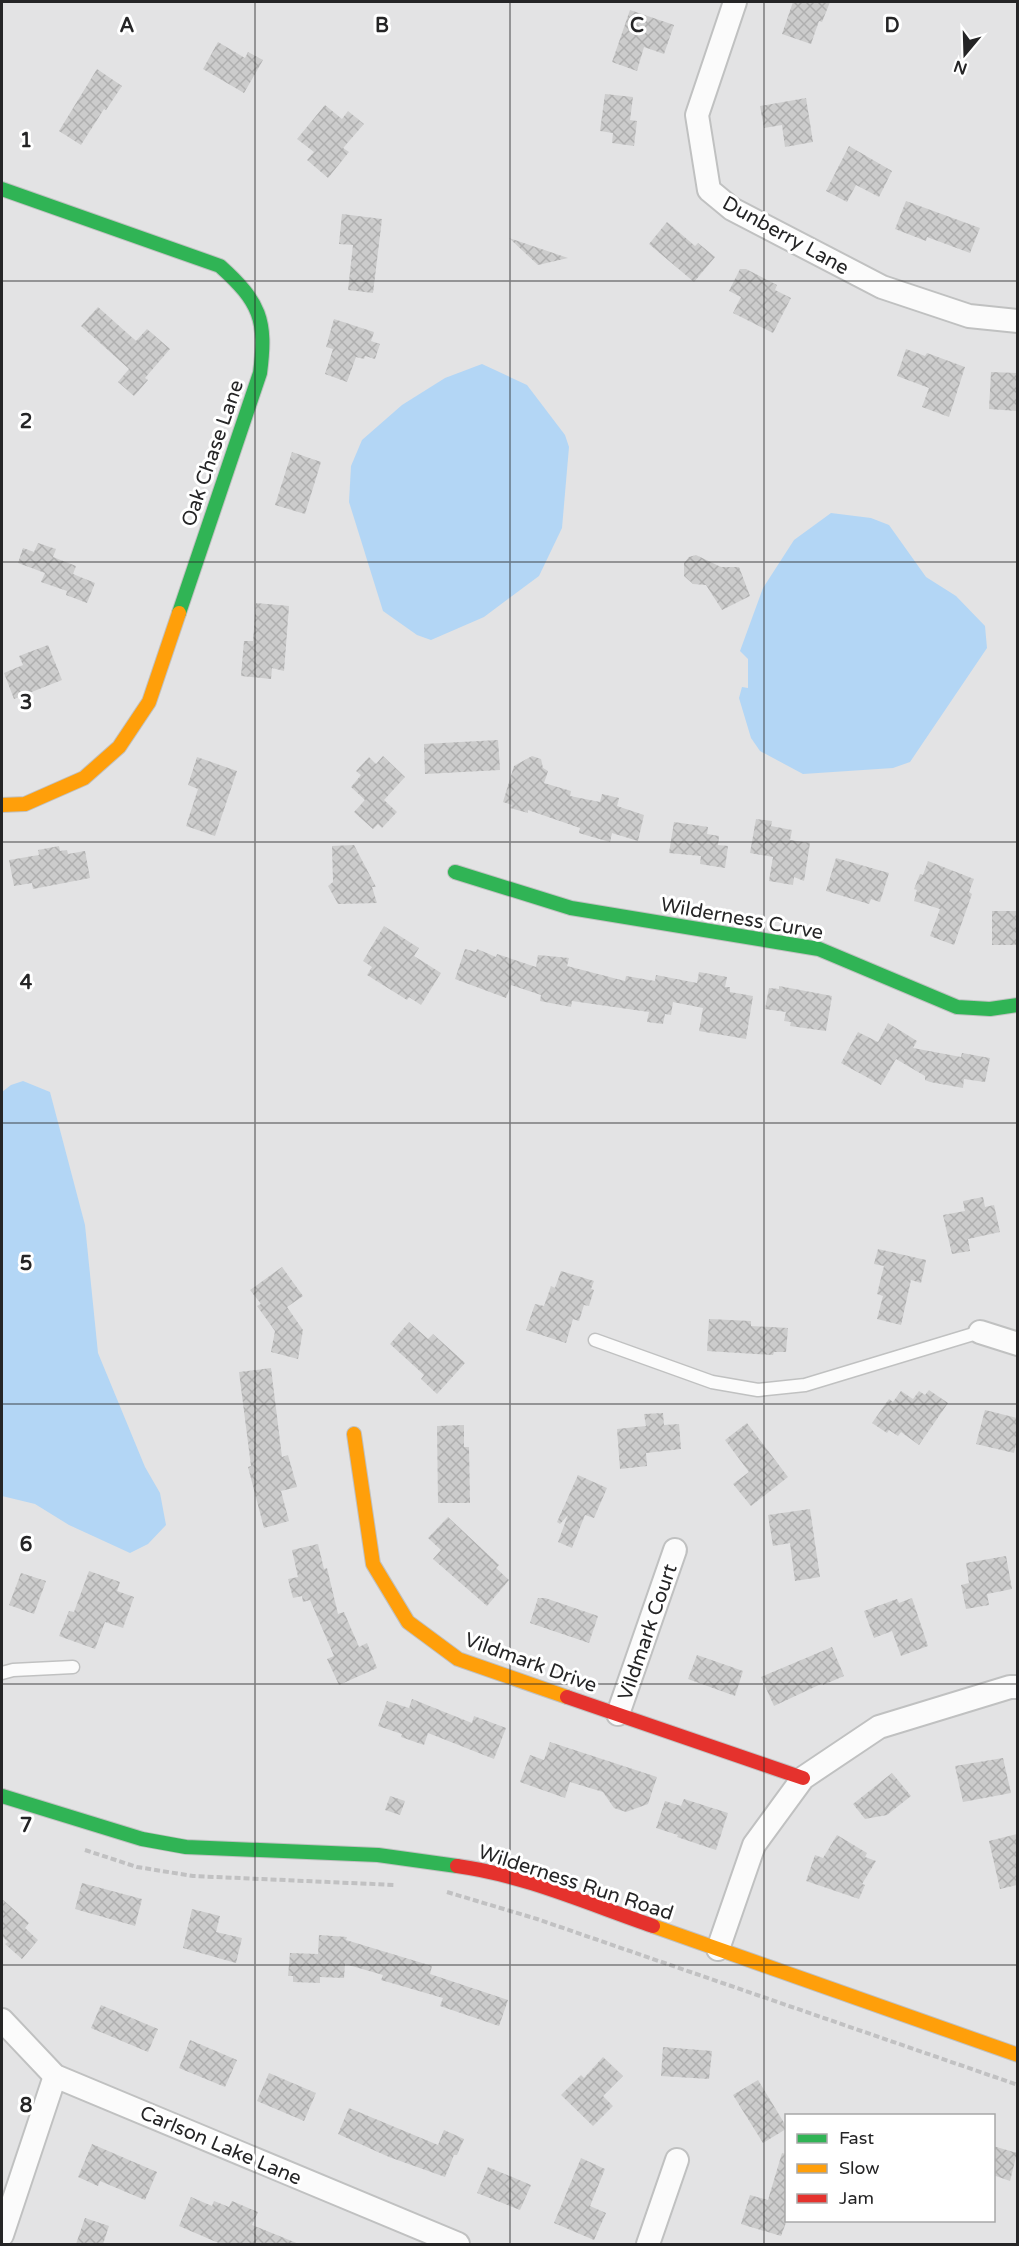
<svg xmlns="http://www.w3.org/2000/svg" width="1019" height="2246" font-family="'Varela Round',sans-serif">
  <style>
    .water { fill: #b3d6f5 }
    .building { fill: url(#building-cross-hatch) }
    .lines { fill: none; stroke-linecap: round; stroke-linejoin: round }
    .lane-casing { stroke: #c0c1c1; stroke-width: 15 }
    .street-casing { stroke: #c0c1c1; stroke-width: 26 }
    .fast-casing { stroke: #c0c1c1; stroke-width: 16 }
    .slow-casing { stroke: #c0c1c1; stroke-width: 16 }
    .jam-casing { stroke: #c0c1c1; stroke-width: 16 }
    .path { stroke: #c1c1c2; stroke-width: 4; stroke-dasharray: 6 3; stroke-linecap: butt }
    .lane { stroke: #fbfbfb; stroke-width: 12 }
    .street { stroke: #fbfbfb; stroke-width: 22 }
    .fast { stroke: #30b455; stroke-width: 14 }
    .slow { stroke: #ff9f0a; stroke-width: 14 }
    .jam { stroke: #e5322d; stroke-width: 14 }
    .grid { fill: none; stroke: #252526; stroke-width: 1.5; stroke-opacity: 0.55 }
    .labels { text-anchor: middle; stroke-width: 6; stroke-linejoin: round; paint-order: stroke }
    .street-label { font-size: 20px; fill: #252526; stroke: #fff }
    .grid-label { font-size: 20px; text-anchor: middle; font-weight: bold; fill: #252526; stroke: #fff; stroke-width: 6; stroke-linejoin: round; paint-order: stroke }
  </style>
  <defs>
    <pattern id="building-cross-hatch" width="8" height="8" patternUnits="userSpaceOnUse" patternTransform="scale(1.5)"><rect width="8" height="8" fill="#ccc"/><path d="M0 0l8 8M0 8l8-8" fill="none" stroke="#afafaf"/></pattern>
  </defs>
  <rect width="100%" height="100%" fill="#e3e3e4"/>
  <g class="water">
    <polygon points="482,364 527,385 565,435 569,447 562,528 539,576 484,617 431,640 417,635 383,611 349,502 351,466 362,440 402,405 445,378"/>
    <polygon points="831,513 871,518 889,525 926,577 956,596 985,626 987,648 910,762 893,768 803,774 760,751 751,738 739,698 742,687 748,688 748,659 740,651 763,588 794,540"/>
    <polygon points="23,1081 50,1092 85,1225 98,1353 145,1467 160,1493 166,1525 148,1544 130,1553 69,1525 35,1504 2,1496 2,1092 11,1085"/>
  </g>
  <g class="building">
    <polygon points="793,2 830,2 822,22 819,21 811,44 782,34"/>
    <polygon points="630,10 674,25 664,54 644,47 637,71 612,62"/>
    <polygon points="218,42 245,58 248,52 263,60 244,93 203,69"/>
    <polygon points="97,69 122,86 106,110 104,109 81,145 59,131"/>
    <polygon points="605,94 633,97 630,120 637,121 634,146 612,143 613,133 600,131"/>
    <polygon points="806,98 813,142 785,147 782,125 764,128 760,106"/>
    <polygon points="325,105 342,119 348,111 364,124 343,148 349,152 328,178 307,160 314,152 297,139"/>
    <polygon points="849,146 892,171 879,197 856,185 847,202 826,191"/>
    <polygon points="906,201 980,228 970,253 927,237 926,241 895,229"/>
    <polygon points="342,214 382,219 373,293 348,290 353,245 339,244"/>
    <polygon points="667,222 695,246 698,243 715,257 694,282 649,244"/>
    <polygon points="509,238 568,258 538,265"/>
    <polygon points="740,269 746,269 777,285 775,290 791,298 773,333 733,313 741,297 729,291"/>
    <polygon points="98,307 136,341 147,329 170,349 145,378 148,380 134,396 118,382 129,369 81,326"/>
    <polygon points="334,319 374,332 371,341 380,344 375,359 365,356 364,359 356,357 347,382 325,374 333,349 326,347"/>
    <polygon points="906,349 925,356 927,353 965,367 949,417 922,407 929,388 897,376"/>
    <polygon points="991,372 1017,373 1017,411 989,409"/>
    <polygon points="292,452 321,462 305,514 275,505"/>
    <polygon points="38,543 56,549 53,557 76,566 73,574 95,583 87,603 66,595 67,591 41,582 45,573 18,563 23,548 34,552"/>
    <polygon points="696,555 721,567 739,567 750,596 722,610 706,585 693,584 684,576 684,563 689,557"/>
    <polygon points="256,603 289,606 284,671 272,668 271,679 241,676 244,641 253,641"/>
    <polygon points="48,645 62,680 14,699 4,673 23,665 19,656"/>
    <polygon points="498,740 500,770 425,774 424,744"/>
    <polygon points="383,756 405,777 384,800 397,812 382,828 378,824 373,829 354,812 365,800 351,787 361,775 356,771 369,757 376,764"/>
    <polygon points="532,756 541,759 543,768 548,771 544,783 571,791 570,796 600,802 602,794 619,798 617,806 644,815 638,841 612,833 610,842 589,836 579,833 580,828 528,810 528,813 510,808 512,805 503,802 514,766"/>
    <polygon points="197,757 237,771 215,836 186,826 198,789 188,785"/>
    <polygon points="756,819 772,821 771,826 792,830 790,840 810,843 804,881 794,877 793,885 769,881 773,857 750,853"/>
    <polygon points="674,822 708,827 707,834 719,836 718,845 728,846 725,868 700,864 701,856 669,853"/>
    <polygon points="354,845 376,887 372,887 377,903 338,904 328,886 333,882 332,846"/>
    <polygon points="59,846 60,851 67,850 68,854 85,851 90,878 33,889 32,883 14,886 9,860 39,855 38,850"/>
    <polygon points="836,858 889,873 880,902 871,899 869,904 826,891"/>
    <polygon points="928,861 974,879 969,892 972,894 954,945 930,936 940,909 914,901 917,890 914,889 920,874 923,875"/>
    <rect x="992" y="911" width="25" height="34"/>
    <polygon points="384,926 419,948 414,956 441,973 421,1005 409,997 407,1000 367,975 372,967 363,961"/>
    <polygon points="465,949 476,952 477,949 496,957 497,954 536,967 538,955 569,958 567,966 625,981 626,976 655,981 656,975 697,983 699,972 727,977 725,987 730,987 730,992 753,996 746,1039 699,1031 703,1008 673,1002 671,1015 665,1014 663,1024 647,1022 649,1012 572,1001 571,1007 540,1001 541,995 511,985 506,998 455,979"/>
    <polygon points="779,986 832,996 826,1031 790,1026 791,1022 784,1021 786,1012 765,1009 769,988 779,989"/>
    <polygon points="888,1023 917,1041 913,1048 961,1057 962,1053 990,1058 985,1082 964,1079 963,1088 930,1082 925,1080 925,1076 896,1059 881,1085 841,1063 858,1032 878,1042"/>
    <polygon points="983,1197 985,1207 994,1205 1000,1232 968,1239 970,1251 952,1254 943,1215 965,1211 963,1201"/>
    <polygon points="878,1249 926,1260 921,1283 911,1280 901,1325 877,1319 883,1296 877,1294 884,1266 874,1264"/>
    <polygon points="282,1267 303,1296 287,1307 303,1330 298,1359 271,1352 275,1331 257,1306 261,1304 250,1290"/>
    <polygon points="561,1271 594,1281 591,1289 594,1290 589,1306 584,1305 579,1321 573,1319 566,1343 526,1330 535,1304 544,1306 551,1286 555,1288"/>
    <polygon points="709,1319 751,1321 751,1326 788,1328 786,1352 774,1352 773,1355 707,1351"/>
    <polygon points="409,1322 428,1339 433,1334 465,1363 437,1394 421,1379 424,1375 390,1344"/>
    <polygon points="271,1368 282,1457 288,1455 297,1487 281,1491 289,1521 264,1528 248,1467 251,1466 239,1372"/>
    <polygon points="929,1390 948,1403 919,1445 901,1432 898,1436 889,1430 887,1433 872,1423 889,1399 893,1402 901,1391 913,1399 919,1391 925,1395"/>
    <polygon points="985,1410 1017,1418 1017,1440 1014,1453 976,1444"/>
    <polygon points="663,1413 664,1425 679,1424 681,1449 646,1453 647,1466 620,1469 617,1429 646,1426 644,1414"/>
    <polygon points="747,1423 788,1477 751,1506 733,1484 749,1472 725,1440"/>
    <polygon points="464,1425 464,1447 469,1447 470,1503 438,1503 437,1426"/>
    <polygon points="578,1475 607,1488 594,1518 585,1515 572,1548 558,1542 568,1515 560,1524 557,1522"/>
    <polygon points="810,1509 820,1577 795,1581 790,1543 773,1546 768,1515"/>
    <polygon points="448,1517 499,1565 496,1568 509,1580 487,1606 433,1559 441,1550 428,1538"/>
    <polygon points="318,1544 324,1569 327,1568 338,1614 344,1612 359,1647 367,1643 377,1668 339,1685 327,1659 334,1656 310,1600 303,1602 302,1596 293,1598 288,1579 298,1577 292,1550"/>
    <polygon points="1006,1556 1012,1589 987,1594 989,1605 966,1609 961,1585 969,1583 966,1563"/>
    <polygon points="89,1571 120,1582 117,1591 134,1597 123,1628 105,1622 95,1649 59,1636 69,1611 74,1612"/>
    <polygon points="21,1573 46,1581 34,1614 9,1605"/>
    <polygon points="538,1598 545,1598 598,1616 589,1643 530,1623"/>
    <polygon points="912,1598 928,1646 901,1656 892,1631 874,1638 864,1611 897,1599 899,1603"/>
    <polygon points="832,1647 844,1676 823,1685 823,1683 774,1706 761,1677"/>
    <polygon points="697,1655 743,1671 735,1696 688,1679"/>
    <polygon points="412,1699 472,1723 474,1716 506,1728 494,1759 428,1733 424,1745 401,1737 402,1734 378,1726 387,1701 409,1708"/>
    <polygon points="550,1742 657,1777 648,1804 626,1812 614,1808 603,1792 570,1782 565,1798 520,1782 530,1755 544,1760"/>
    <polygon points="1003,1758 1011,1793 963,1802 955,1766"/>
    <polygon points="892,1773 911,1796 887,1815 865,1819 853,1804"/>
    <polygon points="390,1796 405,1801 400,1815 385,1810"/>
    <polygon points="684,1799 728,1813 716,1850 677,1837 678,1835 656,1828 665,1801 681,1806"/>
    <polygon points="1017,1834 1017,1885 1000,1889 989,1841"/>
    <polygon points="837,1835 867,1853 865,1857 876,1861 862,1884 865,1885 859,1899 806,1881 815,1855 823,1858"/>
    <polygon points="82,1883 142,1899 135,1926 75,1909"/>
    <polygon points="2,1899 29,1923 25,1928 38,1940 22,1959 5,1944 8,1942 2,1936"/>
    <polygon points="192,1909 220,1916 216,1932 242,1938 236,1963 183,1948"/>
    <polygon points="319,1935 347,1937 346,1940 432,1966 430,1974 508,2000 499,2026 440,2006 443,1998 381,1980 383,1975 345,1964 344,1978 320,1977 320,1983 293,1982 293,1976 288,1976 290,1953 318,1954"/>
    <polygon points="101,2005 158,2029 148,2052 91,2028"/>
    <polygon points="190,2040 237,2060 225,2087 179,2068"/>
    <polygon points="663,2047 712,2051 709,2079 661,2076"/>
    <polygon points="603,2057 623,2076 603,2096 613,2106 593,2126 561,2095 581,2075 584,2078"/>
    <polygon points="269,2073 316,2093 304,2121 257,2101"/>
    <polygon points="758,2080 786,2126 786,2129 763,2143 733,2095"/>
    <polygon points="349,2108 438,2145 444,2130 464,2139 457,2155 454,2155 445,2177 389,2157 338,2134"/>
    <polygon points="92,2144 157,2172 145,2200 100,2181 98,2186 78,2177"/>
    <polygon points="993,2146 1017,2153 1010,2181 993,2175"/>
    <polygon points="782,2153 786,2154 787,2220 781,2236 741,2224 750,2195 768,2200"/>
    <polygon points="581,2158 605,2169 590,2206 606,2213 594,2240 554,2223"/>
    <polygon points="488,2167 531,2185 520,2210 477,2193"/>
    <polygon points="191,2197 212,2206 214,2201 229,2207 232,2201 258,2212 252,2225 299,2244 221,2244 179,2226"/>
    <polygon points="85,2218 109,2226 103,2244 76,2244"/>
  </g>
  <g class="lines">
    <defs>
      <g id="lane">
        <polyline points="595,1340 712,1382 758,1390 805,1385 980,1332"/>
        <polyline points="2,1673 13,1670 73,1667"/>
      </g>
      <g id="street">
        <polyline points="735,2 697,115 709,190 732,209 882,287 969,316 1018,321"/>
        <polyline points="980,1332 1018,1344"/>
        <polyline points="618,1714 675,1550"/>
        <polyline points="718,1949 754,1845 803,1778 879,1727 1010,1687 1018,1687"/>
        <polyline points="2,2020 55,2076 458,2244"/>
        <polyline points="2,2235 55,2076"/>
        <polyline points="648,2244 677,2160"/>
      </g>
      <g id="fast">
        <path d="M2,189L220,266C260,302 267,320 260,373L179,613"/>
        <polyline points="455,872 571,908 819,949 957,1007 990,1009 1018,1005"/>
        <polyline points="2,1796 142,1839 186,1847 378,1855 457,1866"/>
      </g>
      <g id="slow">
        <polyline points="2,805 25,804 84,778 119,747 149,702 179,613"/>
        <polyline points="354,1434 373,1564 408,1622 458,1659 567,1697"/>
        <polyline points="653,1926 1018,2055"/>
      </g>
      <g id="jam">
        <polyline points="567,1697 803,1778"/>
        <path d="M457,1866C524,1875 589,1904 653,1926"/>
      </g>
    </defs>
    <use href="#lane" class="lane-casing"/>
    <use href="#street" class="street-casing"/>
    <use href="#fast" class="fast-casing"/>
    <use href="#slow" class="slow-casing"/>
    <use href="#jam" class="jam-casing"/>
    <g class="path">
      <polyline points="85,1850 137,1867 193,1876 395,1885"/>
      <polyline points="447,1892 537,1919 1018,2085"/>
    </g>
    <use href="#lane" class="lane"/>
    <use href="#street" class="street"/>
    <use href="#fast" class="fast"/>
    <use href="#slow" class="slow"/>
    <use href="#jam" class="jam"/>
  </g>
  <path class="grid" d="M255,2V2244M510,2V2244M764,2V2244M2,281H1018M2,562H1018M2,842H1018M2,1123H1018M2,1404H1018M2,1684H1018M2,1965H1018"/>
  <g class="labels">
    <g class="street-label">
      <text transform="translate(786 235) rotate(29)" y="7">Dunberry Lane</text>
      <text transform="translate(212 453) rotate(-71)" y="7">Oak Chase Lane</text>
      <text transform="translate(742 918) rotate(10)" y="7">Wilderness Curve</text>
      <text transform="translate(647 1632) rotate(-71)" y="7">Vildmark Court</text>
      <text transform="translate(531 1662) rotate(20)" y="7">Vildmark Drive</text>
      <text transform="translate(576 1882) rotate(18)" y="7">Wilderness Run Road</text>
      <text transform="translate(221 2145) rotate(23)" y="7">Carlson Lake Lane</text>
    </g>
  </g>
  <g class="grid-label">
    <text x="127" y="32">A</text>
    <text x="382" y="32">B</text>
    <text x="637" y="32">C</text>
    <text x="892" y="32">D</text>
    <text x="26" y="147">1</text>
    <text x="26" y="428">2</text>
    <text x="26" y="709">3</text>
    <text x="26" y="989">4</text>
    <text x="26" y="1270">5</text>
    <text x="26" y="1551">6</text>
    <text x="26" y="1832">7</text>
    <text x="26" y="2112">8</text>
  </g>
  <rect width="1019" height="2246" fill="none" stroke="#252526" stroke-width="6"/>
  <rect x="785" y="2114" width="210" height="108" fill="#ffffff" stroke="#a8a8a8" stroke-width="1.5"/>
  <rect x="797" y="2134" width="30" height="9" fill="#30b455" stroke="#a8a8a8" stroke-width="1.5"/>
  <text x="839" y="2144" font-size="18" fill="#252526">Fast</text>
  <rect x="797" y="2164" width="30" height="9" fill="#ff9f0a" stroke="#a8a8a8" stroke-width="1.5"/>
  <text x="839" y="2174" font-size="18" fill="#252526">Slow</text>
  <rect x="797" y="2194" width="30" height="9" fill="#e5322d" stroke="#a8a8a8" stroke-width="1.5"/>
  <text x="839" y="2204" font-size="18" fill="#252526">Jam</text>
  <g transform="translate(965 54) rotate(199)" stroke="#ffffff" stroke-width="4.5" paint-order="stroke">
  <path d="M0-4.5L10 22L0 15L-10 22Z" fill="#252526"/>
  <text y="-9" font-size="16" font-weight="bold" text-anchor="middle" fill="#252526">N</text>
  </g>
</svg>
